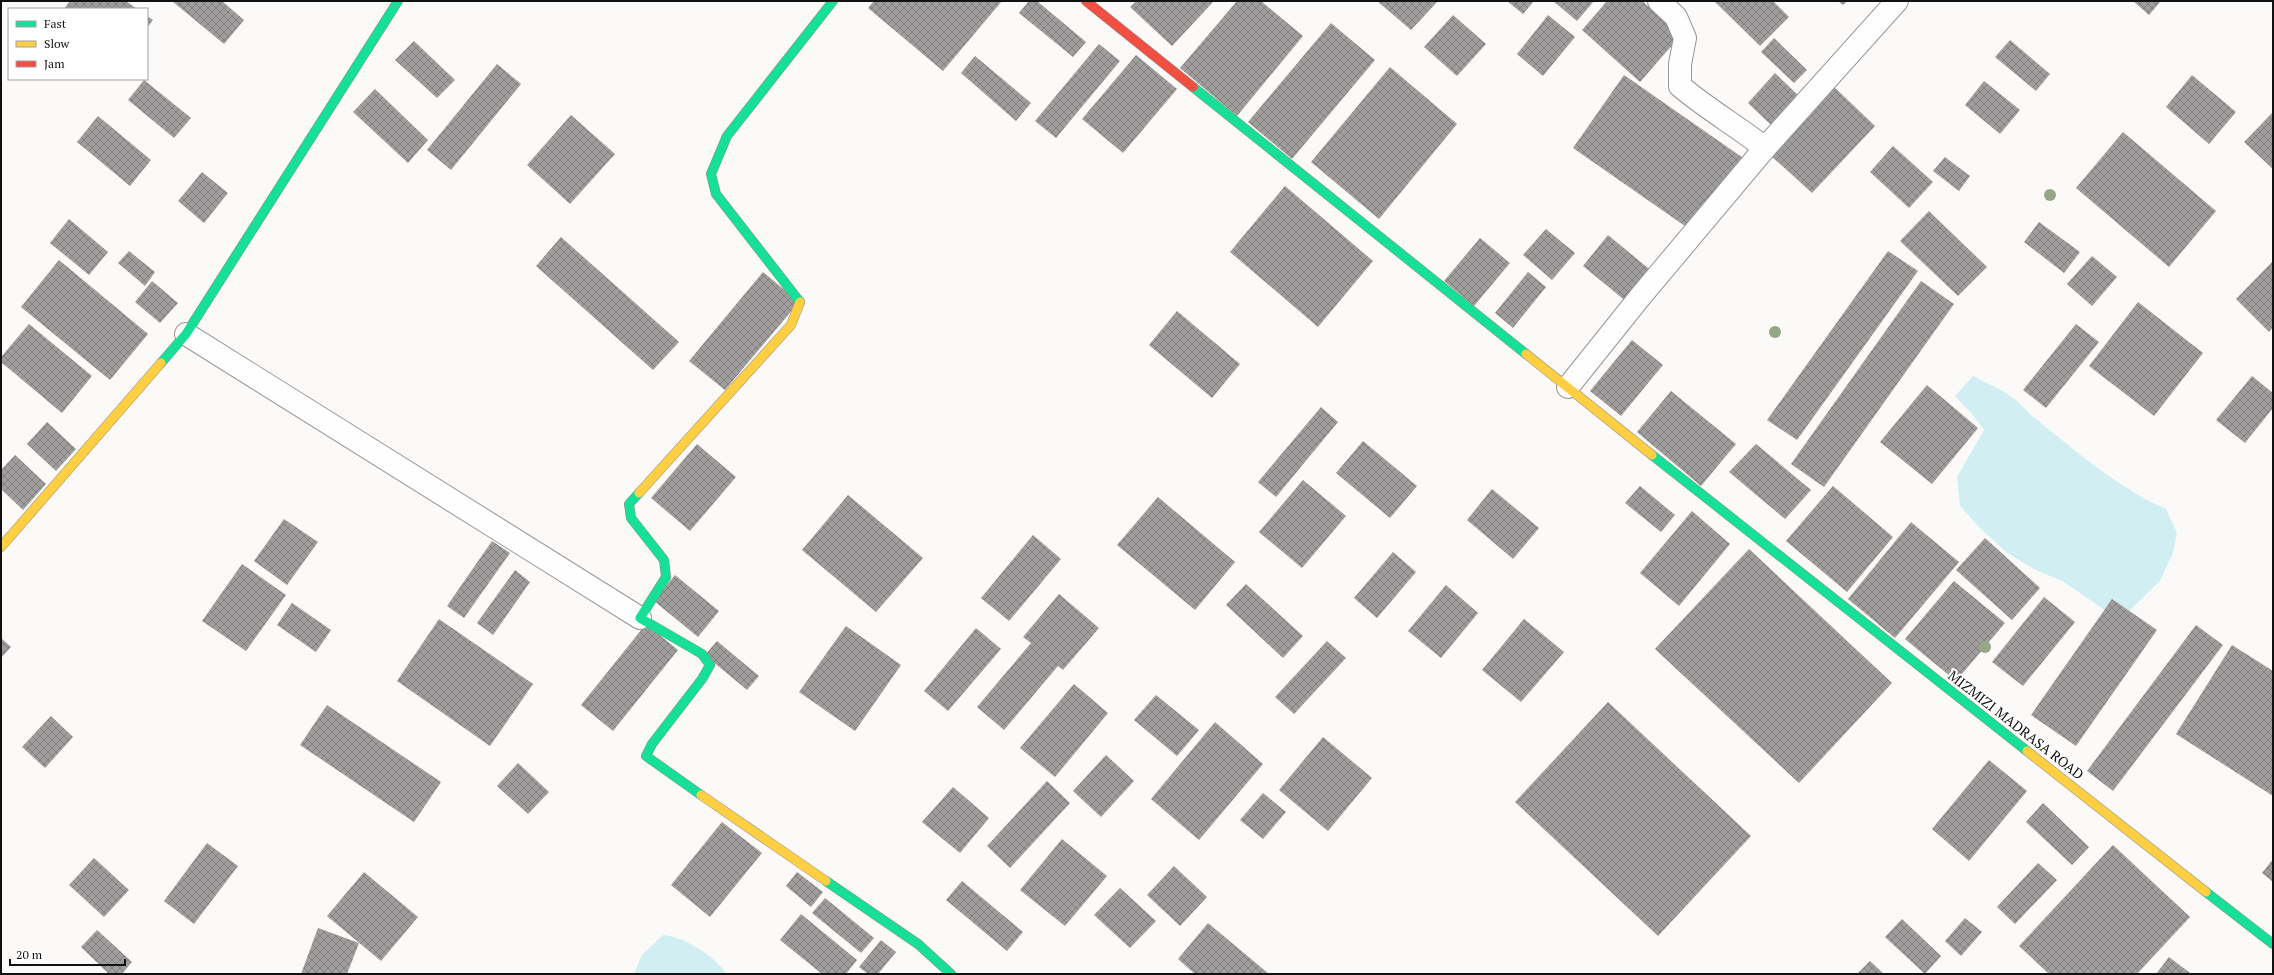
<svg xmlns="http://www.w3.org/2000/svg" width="2274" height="975" font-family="'PT Serif',serif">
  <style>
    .water { fill: #d1eff3 }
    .building { fill: url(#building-cross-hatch) }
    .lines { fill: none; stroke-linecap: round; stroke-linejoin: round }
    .street-casing { stroke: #979695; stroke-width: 24 }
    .fast-casing { stroke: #8d8d8c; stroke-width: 10 }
    .slow-casing { stroke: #8d8d8c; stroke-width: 10 }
    .jam-casing { stroke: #8d8d8c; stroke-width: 10 }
    .street { stroke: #fffefe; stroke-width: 22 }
    .fast { stroke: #16e098; stroke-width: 9 }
    .slow { stroke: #ffcf43; stroke-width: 9 }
    .jam { stroke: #f24e42; stroke-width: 9 }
    .tree { fill: #95a785 }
    .labels { text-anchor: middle; stroke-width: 4; stroke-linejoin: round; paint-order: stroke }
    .street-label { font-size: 14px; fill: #111; stroke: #fff }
  </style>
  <defs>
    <pattern id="building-cross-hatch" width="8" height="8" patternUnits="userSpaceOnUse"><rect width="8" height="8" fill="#a09e9d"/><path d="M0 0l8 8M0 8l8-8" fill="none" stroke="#817f7f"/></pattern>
  </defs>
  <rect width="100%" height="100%" fill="#fcfaf8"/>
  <g class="water">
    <path d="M1973,376C1987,383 2001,389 2013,398C2021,404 2028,413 2036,419C2076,451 2118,488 2166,509L2177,533L2173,553L2160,581L2125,615L2113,616L2064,582L2034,569L2007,553L1980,528L1960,506L1957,477L1984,430L1972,414L1955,396Z"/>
    <path d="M663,935C681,935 718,958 726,974H634L642,955Z"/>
  </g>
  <g class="building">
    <polygon points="70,1 126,1 137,9 64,9"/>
    <polygon points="172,1 222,1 244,20 224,44"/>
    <polygon points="874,1 1002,1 943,71 868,8"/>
    <polygon points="1029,1 1037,1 1086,42 1073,57 1019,13"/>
    <polygon points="1136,1 1214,1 1172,46 1130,7"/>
    <polygon points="1237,1 1261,1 1303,36 1237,116 1180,68"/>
    <polygon points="1377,1 1438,1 1411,30"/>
    <polygon points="1507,1 1534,1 1523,14"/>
    <polygon points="1553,1 1594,1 1577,21"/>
    <polygon points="1607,1 1642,1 1681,35 1640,82 1582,30"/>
    <polygon points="1714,1 1773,1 1789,17 1760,46"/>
    <polygon points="1838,1 1847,1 1843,5"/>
    <polygon points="2133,1 2161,1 2149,15"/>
    <polygon points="1453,15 1486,44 1457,76 1424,47"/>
    <polygon points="1548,15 1575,37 1543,76 1517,54"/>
    <polygon points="147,16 153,20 147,28"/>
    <polygon points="1331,23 1375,60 1292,159 1248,122"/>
    <polygon points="1774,38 1807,70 1794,83 1761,52"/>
    <polygon points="2010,40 2050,74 2036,91 1995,57"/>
    <polygon points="414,41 455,80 437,98 395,60"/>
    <polygon points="1099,44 1120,61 1056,138 1035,121"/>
    <polygon points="1136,55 1177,89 1123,153 1082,119"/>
    <polygon points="975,56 1031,103 1016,121 961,73"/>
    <polygon points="497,64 521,84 451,170 427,150"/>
    <polygon points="1390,67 1457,124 1379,219 1311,162"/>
    <polygon points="1775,73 1800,97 1773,127 1748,103"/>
    <polygon points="1624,75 1746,160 1695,233 1573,148"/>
    <polygon points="2192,75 2236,112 2209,144 2166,107"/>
    <polygon points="144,80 191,118 174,138 128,100"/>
    <polygon points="1984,81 2020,110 2000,134 1965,105"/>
    <polygon points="1832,85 1875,126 1812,193 1768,153"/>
    <polygon points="375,89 428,140 408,163 353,112"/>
    <polygon points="2273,112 2273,169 2244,142"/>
    <polygon points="571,115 615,154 570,204 527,165"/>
    <polygon points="98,116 151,160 130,186 77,142"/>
    <polygon points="2123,132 2216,211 2169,267 2076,188"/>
    <polygon points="1893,146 1933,182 1909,208 1870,172"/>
    <polygon points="1945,157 1970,176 1959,191 1933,171"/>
    <polygon points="202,172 228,193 204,223 178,201"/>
    <polygon points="1285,186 1373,261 1318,327 1230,252"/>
    <polygon points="1929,211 1987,267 1958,296 1900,241"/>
    <polygon points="69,219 108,252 89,275 50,243"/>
    <polygon points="2039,222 2080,252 2064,273 2024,242"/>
    <polygon points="1546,229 1575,253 1552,280 1523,255"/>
    <polygon points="1608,235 1654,273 1628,303 1583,266"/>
    <polygon points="561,237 679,342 653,370 536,266"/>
    <polygon points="1480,238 1510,263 1474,306 1444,281"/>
    <polygon points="129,251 155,272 145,286 118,263"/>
    <polygon points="1888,251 1918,271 1797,440 1767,420"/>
    <polygon points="2092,256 2117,277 2092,306 2067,284"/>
    <polygon points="59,260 148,334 110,380 21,307"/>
    <polygon points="2273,261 2273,327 2269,332 2236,299"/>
    <polygon points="763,272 799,302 725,390 689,361"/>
    <polygon points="1528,272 1546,287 1513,328 1495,313"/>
    <polygon points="152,281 178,303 160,323 135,302"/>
    <polygon points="1921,281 1954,304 1824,487 1791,464"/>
    <polygon points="2138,302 2203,353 2154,416 2089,366"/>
    <polygon points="1177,311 1240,364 1212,398 1149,345"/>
    <polygon points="29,324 92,376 62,413 1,362 1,357"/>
    <polygon points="2076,324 2099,342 2046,408 2023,390"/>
    <polygon points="1632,340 1663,365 1621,416 1590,391"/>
    <polygon points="2252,376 2273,393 2273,408 2245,443 2216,420"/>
    <polygon points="1927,385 1978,428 1932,484 1880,442"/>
    <polygon points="1671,391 1736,444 1701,486 1637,432"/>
    <polygon points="1321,407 1338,422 1276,497 1258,482"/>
    <polygon points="47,422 76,449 56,471 27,444"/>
    <polygon points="1363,441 1417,486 1390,518 1336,473"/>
    <polygon points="697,444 736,477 690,531 651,498"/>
    <polygon points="1756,444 1811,490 1785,519 1729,472"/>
    <polygon points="15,455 46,484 23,510 1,489 1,470"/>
    <polygon points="1303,480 1346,516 1302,568 1259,532"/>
    <polygon points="1640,486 1675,515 1661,532 1625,503"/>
    <polygon points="1833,486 1893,537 1847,592 1786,541"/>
    <polygon points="1492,489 1539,528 1513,559 1467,520"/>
    <polygon points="848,495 923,558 876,612 802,550"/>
    <polygon points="1158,497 1235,562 1195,610 1117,545"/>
    <polygon points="1692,511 1730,544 1679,606 1640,573"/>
    <polygon points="284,519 318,542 287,585 254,561"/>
    <polygon points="1911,522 1959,562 1895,638 1848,599"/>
    <polygon points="1033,535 1061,559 1009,621 981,598"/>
    <polygon points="1985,538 2040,588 2012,620 1956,570"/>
    <polygon points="492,541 510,553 464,618 447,606"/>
    <polygon points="1749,549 1892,683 1799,783 1655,649"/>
    <polygon points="1393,552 1416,572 1377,618 1354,598"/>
    <polygon points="242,564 286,595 246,651 202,621"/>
    <polygon points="515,570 530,582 493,635 477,623"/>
    <polygon points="675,575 719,611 698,637 654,601"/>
    <polygon points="1954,581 2005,623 1956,681 1905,639"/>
    <polygon points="1246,584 1303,636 1283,658 1226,605"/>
    <polygon points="1446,585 1478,613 1441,658 1408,631"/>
    <polygon points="1059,594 1099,628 1063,670 1058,666 1004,730 977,707 1031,643 1023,637"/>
    <polygon points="2044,597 2075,622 2023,686 1992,662"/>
    <polygon points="2112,599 2157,630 2076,746 2031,715"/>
    <polygon points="292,603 331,630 316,652 277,625"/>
    <polygon points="439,619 533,684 490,746 397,681"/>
    <polygon points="1524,619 1564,652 1521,702 1482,670"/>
    <polygon points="646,624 678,650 613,731 581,705"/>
    <polygon points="2196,625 2223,645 2113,791 2087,771"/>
    <polygon points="846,626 901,665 855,731 799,692"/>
    <polygon points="976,628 1001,649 948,711 924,691"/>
    <polygon points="1,638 11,647 1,658"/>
    <polygon points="717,641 759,676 747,690 705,655"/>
    <polygon points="1327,641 1346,658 1294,714 1275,697"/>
    <polygon points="2232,645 2273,671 2273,796 2176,734"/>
    <polygon points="1074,684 1108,713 1055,777 1020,748"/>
    <polygon points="1156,695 1199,730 1177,756 1134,720"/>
    <polygon points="1608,702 1751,836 1658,936 1515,802"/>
    <polygon points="327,705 441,782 414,822 300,745"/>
    <polygon points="51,716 73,737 45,768 22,747"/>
    <polygon points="1215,722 1263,764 1199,840 1151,799"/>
    <polygon points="1323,737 1372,778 1328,831 1279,790"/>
    <polygon points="1106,755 1134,781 1101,817 1073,791"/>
    <polygon points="1989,760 2027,791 1969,861 1932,829"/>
    <polygon points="518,763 549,792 528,814 497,786"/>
    <polygon points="1047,781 1070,803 1010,868 987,846"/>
    <polygon points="953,787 989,818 960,853 922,822"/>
    <polygon points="1263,793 1286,812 1263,839 1240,820"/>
    <polygon points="2043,803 2089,847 2072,865 2026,822"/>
    <polygon points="722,822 762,853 710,917 671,885"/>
    <polygon points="1062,839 1107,876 1065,926 1020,890"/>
    <polygon points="207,843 238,866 194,924 164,901"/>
    <polygon points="2113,845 2190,917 2137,974 2049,974 2019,946"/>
    <polygon points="94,858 129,890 104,917 69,885"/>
    <polygon points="2273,859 2273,882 2262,873"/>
    <polygon points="2038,863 2057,880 2015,924 1997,907"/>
    <polygon points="1174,866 1207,897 1180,926 1147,895"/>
    <polygon points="364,872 418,917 381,961 327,916"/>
    <polygon points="797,872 823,892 811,907 786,886"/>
    <polygon points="962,881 1023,932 1007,951 946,900"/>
    <polygon points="1120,888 1156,921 1130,948 1094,915"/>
    <polygon points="825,898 874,938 861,953 812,913"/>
    <polygon points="801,914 857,960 846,974 822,974 780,940"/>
    <polygon points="1965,918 1982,932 1961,956 1945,941"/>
    <polygon points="1902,919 1941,956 1925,974 1885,937"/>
    <polygon points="1208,923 1269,974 1195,974 1178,959"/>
    <polygon points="318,928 359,943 347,974 301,974"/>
    <polygon points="97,930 132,962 122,974 109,974 81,947"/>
    <polygon points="881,940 896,952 878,974 868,974 859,967"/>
    <polygon points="2169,957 2190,973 2189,974 2156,974"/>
    <polygon points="1870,961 1884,974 1857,974"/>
  </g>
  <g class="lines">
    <defs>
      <g id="street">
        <path d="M1659,1L1676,17L1685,38L1680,64V86C1707,109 1737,126 1765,148"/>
        <polyline points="186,334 640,618"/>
        <polyline points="1568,387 1640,297 1765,148 1897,1"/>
      </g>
      <g id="fast">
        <polyline points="1193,87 1526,354"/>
        <polyline points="800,302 716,194 711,174 727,136 833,1"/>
        <polyline points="161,363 186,334 398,1"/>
        <polyline points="1652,455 2027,751"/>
        <polyline points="639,493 629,504 631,518 664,560 666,577 640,618 702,654 710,665 702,679 652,744 646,756 701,795"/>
        <polyline points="826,881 918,944 951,974"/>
        <polyline points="2206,892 2273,944"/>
      </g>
      <g id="slow">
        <polyline points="1526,354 1652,455"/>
        <polyline points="639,493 791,325 800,302"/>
        <polyline points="1,547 161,363"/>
        <polyline points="2027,751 2206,892"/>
        <polyline points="701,795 826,881"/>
      </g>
      <polyline id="jam" points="1086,1 1193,87"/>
    </defs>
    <use href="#street" class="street-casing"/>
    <use href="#fast" class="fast-casing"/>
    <use href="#slow" class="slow-casing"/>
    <use href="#jam" class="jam-casing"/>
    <use href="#street" class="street"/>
    <use href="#fast" class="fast"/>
    <use href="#slow" class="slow"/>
    <use href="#jam" class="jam"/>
  </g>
  <g class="tree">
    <circle cx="2050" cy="195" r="6"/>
    <circle cx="1775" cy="332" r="6"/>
    <circle cx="1985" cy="647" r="6"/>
  </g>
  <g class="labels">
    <g class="street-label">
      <text transform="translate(2016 725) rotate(38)" y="5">MIZMIZI MADRASA ROAD</text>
    </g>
  </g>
  <rect width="2274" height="975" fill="none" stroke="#111111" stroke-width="4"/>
  <rect x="8" y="8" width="140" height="72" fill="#ffffff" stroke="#a0a0a0"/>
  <rect x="16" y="21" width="20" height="6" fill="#16e098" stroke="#a0a0a0"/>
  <text x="44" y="28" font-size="12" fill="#111111">Fast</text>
  <rect x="16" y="41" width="20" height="6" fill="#ffcf43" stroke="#a0a0a0"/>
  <text x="44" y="48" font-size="12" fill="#111111">Slow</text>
  <rect x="16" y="61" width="20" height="6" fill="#f24e42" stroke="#a0a0a0"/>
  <text x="44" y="68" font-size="12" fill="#111111">Jam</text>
  <path d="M10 959v6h115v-6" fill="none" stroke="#111111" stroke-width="2"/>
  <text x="16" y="959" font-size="12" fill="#111111" stroke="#ffffff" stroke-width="3" paint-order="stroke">20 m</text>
</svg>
